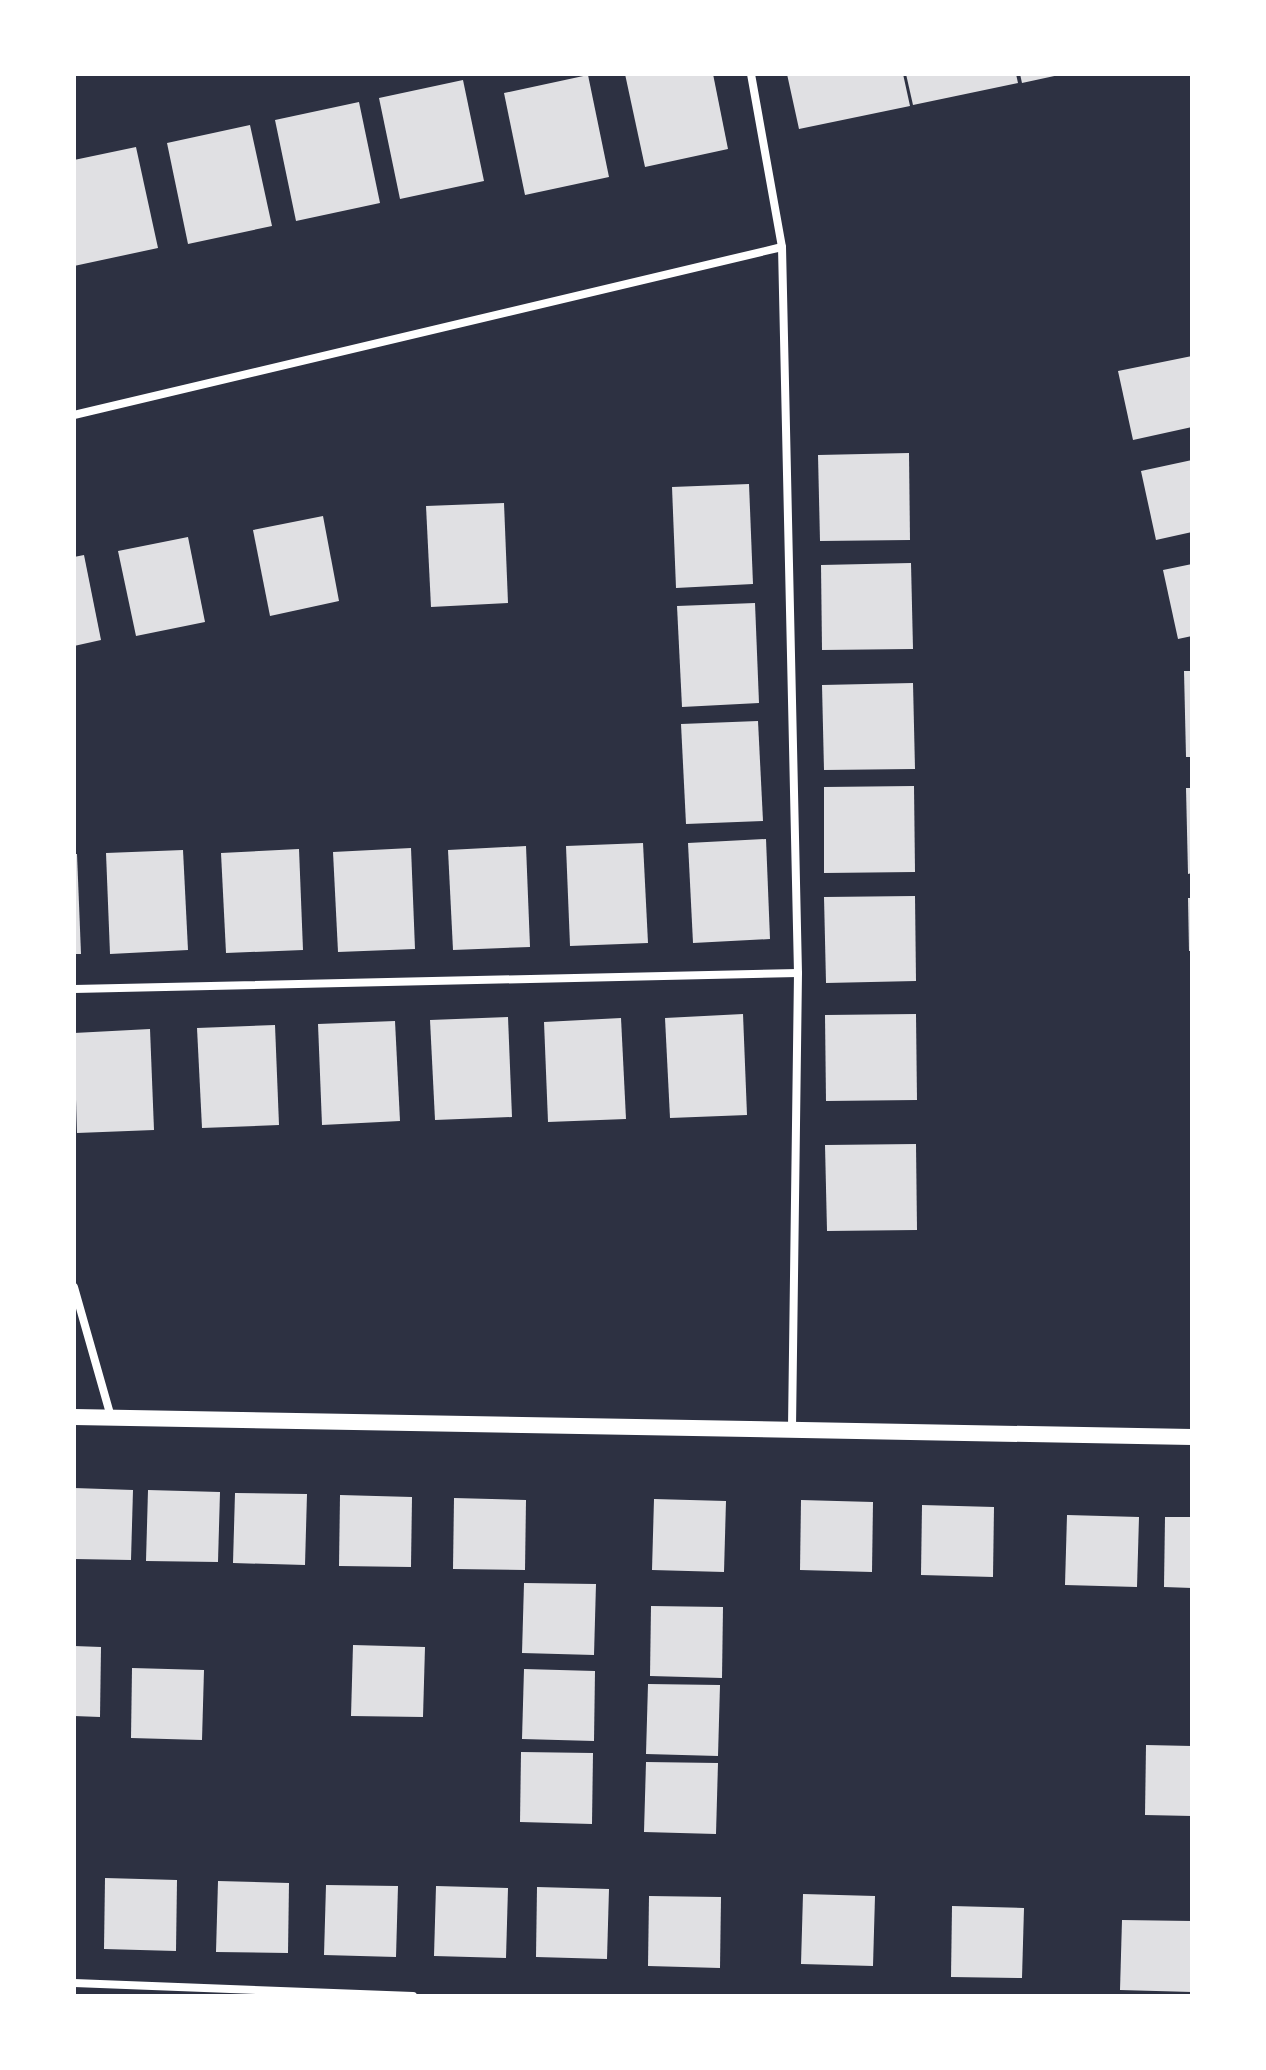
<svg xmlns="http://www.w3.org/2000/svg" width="1266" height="2070" font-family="Signika,sans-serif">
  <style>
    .building { fill: #e0e0e3 }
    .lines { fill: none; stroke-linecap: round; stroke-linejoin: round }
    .minor { stroke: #fff; stroke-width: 8 }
    .secondary { stroke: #fff; stroke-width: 16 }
  </style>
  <rect width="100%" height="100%" fill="#2d3142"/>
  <g class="building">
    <polygon points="625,74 713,74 728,149 645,167"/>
    <polygon points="787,74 903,74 910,106 799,129"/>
    <polygon points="906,74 1016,74 1018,83 913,105"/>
    <polygon points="1020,74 1059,74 1059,75 1022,83"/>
    <polygon points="588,75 609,177 525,195 504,93"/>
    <polygon points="463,80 484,181 400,199 379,98"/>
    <polygon points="359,102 380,203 296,221 275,120"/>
    <polygon points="250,125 272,226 188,244 167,143"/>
    <polygon points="136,147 158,248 74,266 74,160"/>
    <polygon points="1192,356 1192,427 1133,440 1118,371"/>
    <polygon points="909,453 910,540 820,541 818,455"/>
    <polygon points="1192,460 1192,532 1156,540 1141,471"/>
    <polygon points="749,484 753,584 676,588 672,487"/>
    <polygon points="504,503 508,603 431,607 426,506"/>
    <polygon points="323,516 339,601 270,616 253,530"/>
    <polygon points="188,537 205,622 136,636 118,551"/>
    <polygon points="84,555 101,640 74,646 74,557"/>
    <polygon points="911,563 913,649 822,650 821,565"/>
    <polygon points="1192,564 1192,636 1178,639 1163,570"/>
    <polygon points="755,603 759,703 682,707 677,606"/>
    <polygon points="1184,671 1192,671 1192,757 1186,757"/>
    <polygon points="913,683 915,769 824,770 822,685"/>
    <polygon points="758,721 763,821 686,824 681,724"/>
    <polygon points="914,786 915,872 824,873 824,787"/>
    <polygon points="1186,788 1192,788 1192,873 1188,874"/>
    <polygon points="766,839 770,939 693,943 688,843"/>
    <polygon points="643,843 648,943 570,946 566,846"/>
    <polygon points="526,846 530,947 453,950 448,850"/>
    <polygon points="411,848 415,949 338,952 333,852"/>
    <polygon points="299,849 303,950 226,953 221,853"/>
    <polygon points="183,850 188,950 110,954 106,853"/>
    <polygon points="74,854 77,854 81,954 74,954"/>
    <polygon points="915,896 916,981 826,983 824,897"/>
    <polygon points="1188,898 1192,898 1192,951 1189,951"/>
    <polygon points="743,1014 747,1115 670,1118 665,1018"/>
    <polygon points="916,1014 917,1100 826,1101 825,1015"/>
    <polygon points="508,1017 512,1117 435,1120 430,1020"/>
    <polygon points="621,1018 626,1119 548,1122 544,1022"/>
    <polygon points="395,1021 400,1121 322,1125 318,1024"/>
    <polygon points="275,1025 279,1125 202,1128 197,1028"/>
    <polygon points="150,1029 154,1130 77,1133 74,1033"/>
    <polygon points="916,1144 917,1230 827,1231 825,1145"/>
    <polygon points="74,1488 133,1490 131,1560 74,1559"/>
    <polygon points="148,1490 220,1492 218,1562 146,1561"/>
    <polygon points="235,1493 307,1494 305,1565 233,1563"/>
    <polygon points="340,1495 412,1497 411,1567 339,1566"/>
    <polygon points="454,1498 526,1500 525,1570 453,1569"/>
    <polygon points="654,1499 726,1501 724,1572 652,1570"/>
    <polygon points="801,1500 873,1502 872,1572 800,1570"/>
    <polygon points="922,1505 994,1507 993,1577 921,1575"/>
    <polygon points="1067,1515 1139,1517 1137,1587 1065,1585"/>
    <polygon points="1165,1517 1192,1517 1192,1588 1164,1587"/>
    <polygon points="524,1583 596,1584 594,1655 522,1653"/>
    <polygon points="651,1606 723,1607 722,1678 650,1676"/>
    <polygon points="353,1645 425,1647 423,1717 351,1716"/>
    <polygon points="74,1646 101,1647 100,1717 74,1716"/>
    <polygon points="132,1668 204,1670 202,1740 131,1738"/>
    <polygon points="524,1669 595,1671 594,1741 522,1739"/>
    <polygon points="648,1684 720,1685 718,1756 646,1754"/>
    <polygon points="1146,1745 1192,1746 1192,1816 1145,1815"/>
    <polygon points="521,1752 593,1753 592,1824 520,1822"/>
    <polygon points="646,1762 718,1763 716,1834 644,1832"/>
    <polygon points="105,1878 177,1880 176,1951 104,1949"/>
    <polygon points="218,1881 289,1883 288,1953 216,1952"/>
    <polygon points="326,1885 398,1886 396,1957 324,1955"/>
    <polygon points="436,1886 508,1888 506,1958 434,1956"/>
    <polygon points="537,1887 609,1889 607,1959 536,1957"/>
    <polygon points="803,1894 875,1896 873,1966 801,1964"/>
    <polygon points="649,1896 721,1897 720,1968 648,1966"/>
    <polygon points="952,1906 1024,1908 1022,1978 951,1977"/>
    <polygon points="1122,1920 1192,1921 1192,1992 1120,1990"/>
  </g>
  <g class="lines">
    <g class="minor">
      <polyline points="751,74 782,247 798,973 792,1428"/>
      <polyline points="74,415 782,247"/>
      <polyline points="74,989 798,973"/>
      <polyline points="74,1287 111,1417"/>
      <polyline points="74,1983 413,1996"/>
    </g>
    <polyline class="secondary" points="74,1417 1192,1437"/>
  </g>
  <rect width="1266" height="2070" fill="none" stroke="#ffffff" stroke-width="152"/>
</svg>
